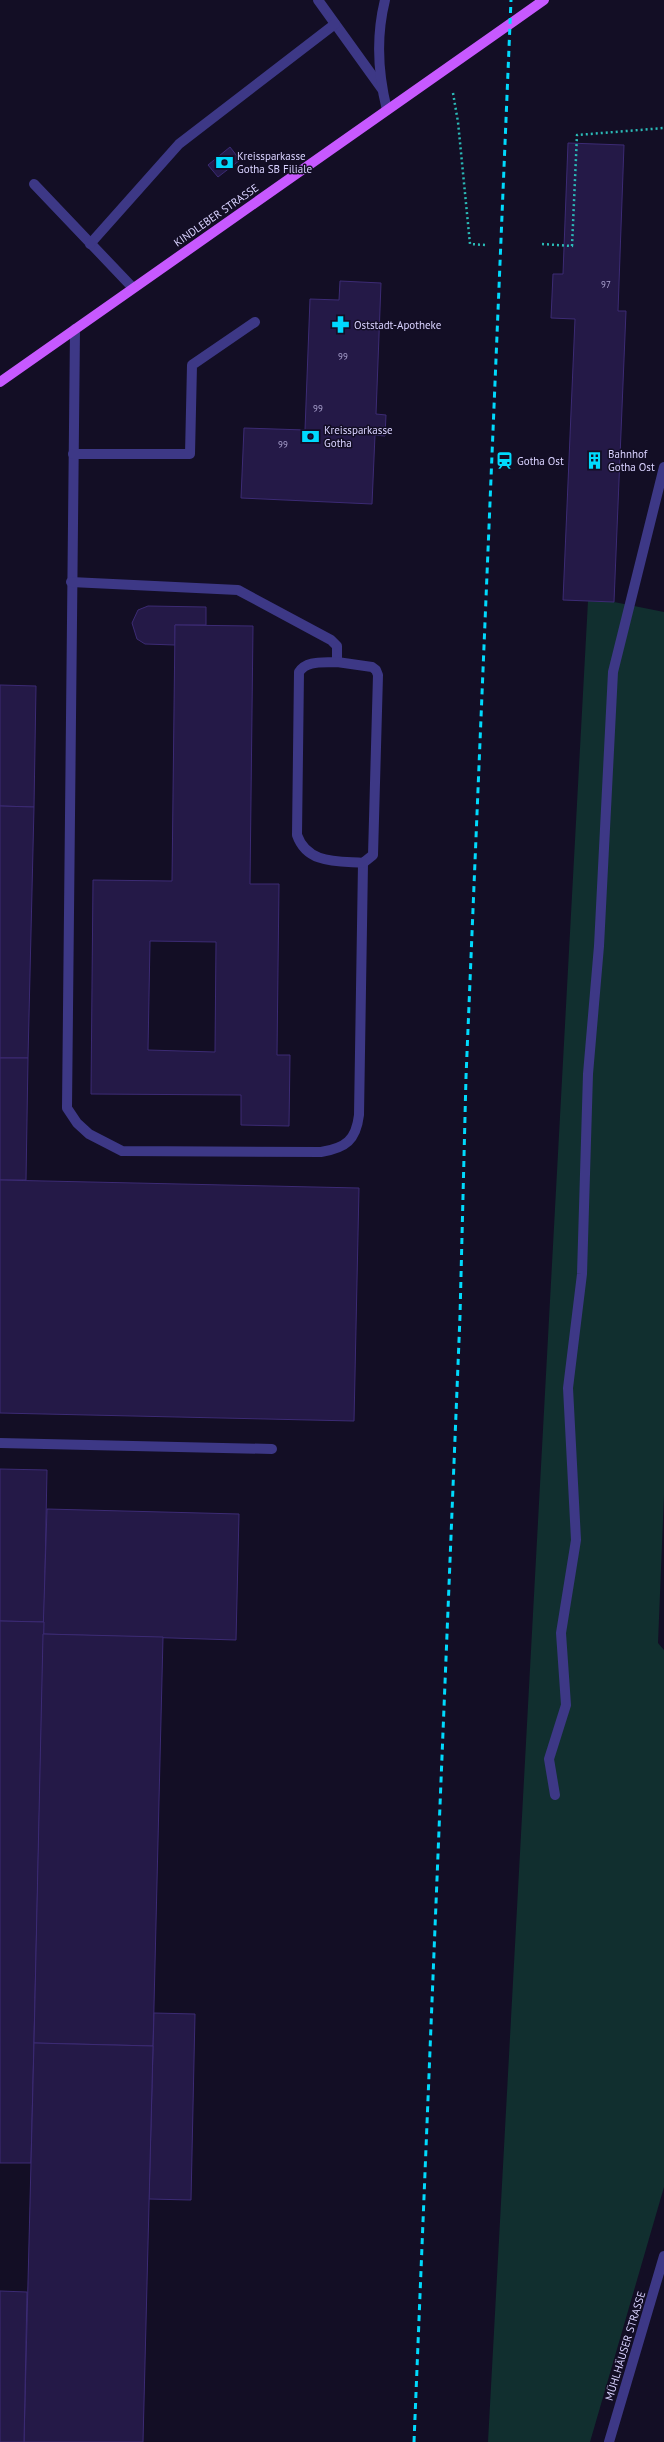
<svg xmlns="http://www.w3.org/2000/svg" width="664" height="2442" font-family="'PT Sans',sans-serif">
  <style>
    .green { fill: #112f2f }
    .building { fill: #241947; stroke: #3c2b74; fill-rule: evenodd }
    .lines { fill: none; stroke-linecap: round; stroke-linejoin: round }
    .path { stroke: #2bbab7; stroke-width: 2.5; stroke-dasharray: 2 3; stroke-linecap: butt }
    .minor { stroke: #3d3886; stroke-width: 10 }
    .major { stroke: #c759ff; stroke-width: 10 }
    .rail { stroke: #00dafd; stroke-width: 3; stroke-dasharray: 6 5; stroke-linecap: butt }
    .labels { text-anchor: middle; stroke-width: 3; stroke-linejoin: round; paint-order: stroke }
    .number-label { font-size: 9px; fill: #aca4d1 }
    .poi-label { font-size: 11px; fill: #d9d2ff; stroke: #130e25; text-anchor: start }
    .street-label { font-size: 11px; fill: #d9d2ff; stroke: #130e25 }
  </style>
  <rect width="100%" height="100%" fill="#130e25"/>
  <polygon class="green" points="588,601 614,602 664,612 664,1495 658,1643 664,1650 664,2187 590,2442 488,2442"/>
  <g class="building">
    <polygon points="568,143 624,145 618,311 626,311 614,602 563,600 575,319 551,318 553,274 563,274"/>
    <polygon points="230,147 240,160 218,177 208,165"/>
    <polygon points="340,281 381,283 376,414 386,415 385,436 375,435 372,504 241,498 244,428 305,430 310,299 339,300"/>
    <polygon points="148,606 206,607 206,625 175,625 175,645 145,644 137,639 132,623 138,610"/>
    <path d="M175,625L253,626L250,884H279L277,1055H290L289,1126L241,1125V1095L91,1094L93,880L172,881ZM150,941L216,942L215,1052L148,1050Z"/>
    <polygon points="0,685 36,686 34,807 0,806"/>
    <polygon points="0,806 34,807 28,1058 0,1058"/>
    <polygon points="0,1058 28,1058 26,1180 0,1180"/>
    <polygon points="0,1180 359,1188 354,1421 0,1413"/>
    <polygon points="0,1469 47,1470 44,1622 0,1621"/>
    <polygon points="47,1509 239,1514 236,1640 43,1634"/>
    <polygon points="0,1621 44,1622 31,2163 0,2163"/>
    <polygon points="43,1634 163,1637 153,2046 34,2043"/>
    <polygon points="154,2013 195,2014 191,2200 149,2199"/>
    <polygon points="34,2043 153,2046 143,2442 24,2442"/>
    <polygon points="0,2291 27,2292 24,2442 0,2442"/>
  </g>
  <g class="lines">
    <g class="path">
      <polyline points="453,93 458,122 470,244 485,245"/>
      <polyline points="542,244 572,246 577,135 664,128"/>
    </g>
    <g class="minor">
      <polyline points="318,0 382,89"/>
      <path d="M385,0C376,36 378,74 387,110"/>
      <polyline points="34,184 133,288"/>
      <polyline points="90,244 179,144 335,24"/>
      <path d="M75,329L67,1108L77,1123L89,1134L122,1151L321,1152C346,1148 356,1140 359,1115L363,863"/>
      <polyline points="73,454 190,454 192,365 255,322"/>
      <polyline points="71,582 238,590 331,640 337,646 337,662"/>
      <path d="M337,662L372,667L376,670L378,675L373,855L363,863C337,861 307,864 297,835L299,672C307,660 323,663 337,662Z"/>
      <polyline points="0,1443 272,1449"/>
      <polyline points="555,1795 549,1759 566,1705 561,1633 576,1540 568,1388 582,1274 588,1074 599,946 613,672 664,467"/>
      <polyline points="609,2442 664,2256"/>
    </g>
    <polyline class="major" points="0,382 544,0"/>
    <polyline class="rail" points="414,2442 460,1316 466,1077 511,0"/>
  </g>
  <defs>
    <symbol id="bank-bare" viewBox="-9 -9 18 18"><path d="M-6-4H6V4H-6ZM0-2.3a2.3 2.3 0 1 0 0 4.6a2.3 2.3 0 1 0 0-4.6Z" fill="#00dafd" stroke="#130e25" stroke-width="2.5" paint-order="stroke"/></symbol>
    <symbol id="pharmacy-bare" viewBox="-9 -9 18 18"><path d="M-2-6h4v4h4v4h-4v4h-4v-4h-4v-4h4Z" fill="#00dafd" stroke="#130e25" stroke-width="2.5" paint-order="stroke"/></symbol>
    <symbol id="building-bare" viewBox="-9 -9 18 18"><path d="M-4-6H4V6H1V3H-1V6H-4ZM-2.5-4.3h1.7v1.8h-1.7ZM.8-4.3h1.7v1.8H.8ZM-2.5-1h1.7V.8h-1.7ZM.8-1h1.7V.8H.8Z" fill="#00dafd" stroke="#130e25" stroke-width="2.5" paint-order="stroke"/></symbol>
    <symbol id="station-bare" viewBox="-9 -9 18 18"><path d="M-3-6H3Q5-6 5-4V2Q5 4 3 4L4.5 6H3L1.5 4h-3L-3 6H-4.5L-3 4Q-5 4-5 2V-4Q-5-6-3-6ZM-3.5-4v3h7v-3ZM-3.5 1v1.5H-2V1ZM2 1v1.5H3.5V1Z" fill="#00dafd" stroke="#130e25" stroke-width="2.5" paint-order="stroke"/></symbol>
  </defs>
  <g fill-rule="evenodd">
    <use href="#bank-bare" x="212" y="150" width="25" height="25"/>
    <use href="#pharmacy-bare" x="328" y="312" width="25" height="25"/>
    <use href="#bank-bare" x="298" y="424" width="25" height="25"/>
    <use href="#building-bare" x="582" y="448" width="25" height="25"/>
    <use href="#station-bare" x="492" y="448" width="25" height="25"/>
  </g>
  <g class="labels">
    <g class="number-label">
      <text x="606" y="288">97</text>
      <text x="343" y="360">99</text>
      <text x="318" y="412">99</text>
      <text x="283" y="448">99</text>
    </g>
    <g class="poi-label">
      <text x="237" y="160">Kreissparkasse<tspan x="237" dy="13">Gotha SB Filiale</tspan></text>
      <text x="354" y="329">Oststadt-Apotheke</text>
      <text x="324" y="434">Kreissparkasse<tspan x="324" dy="13">Gotha</tspan></text>
      <text x="608" y="458">Bahnhof<tspan x="608" dy="13">Gotha Ost</tspan></text>
      <text x="517" y="465">Gotha Ost</text>
    </g>
    <g class="street-label">
      <text transform="translate(216 215) rotate(-35)" y="4">KINDLEBER STRASSE</text>
      <text transform="translate(625 2346) rotate(-73)" y="4">MÜHLHÄUSER STRASSE</text>
    </g>
  </g>
</svg>
